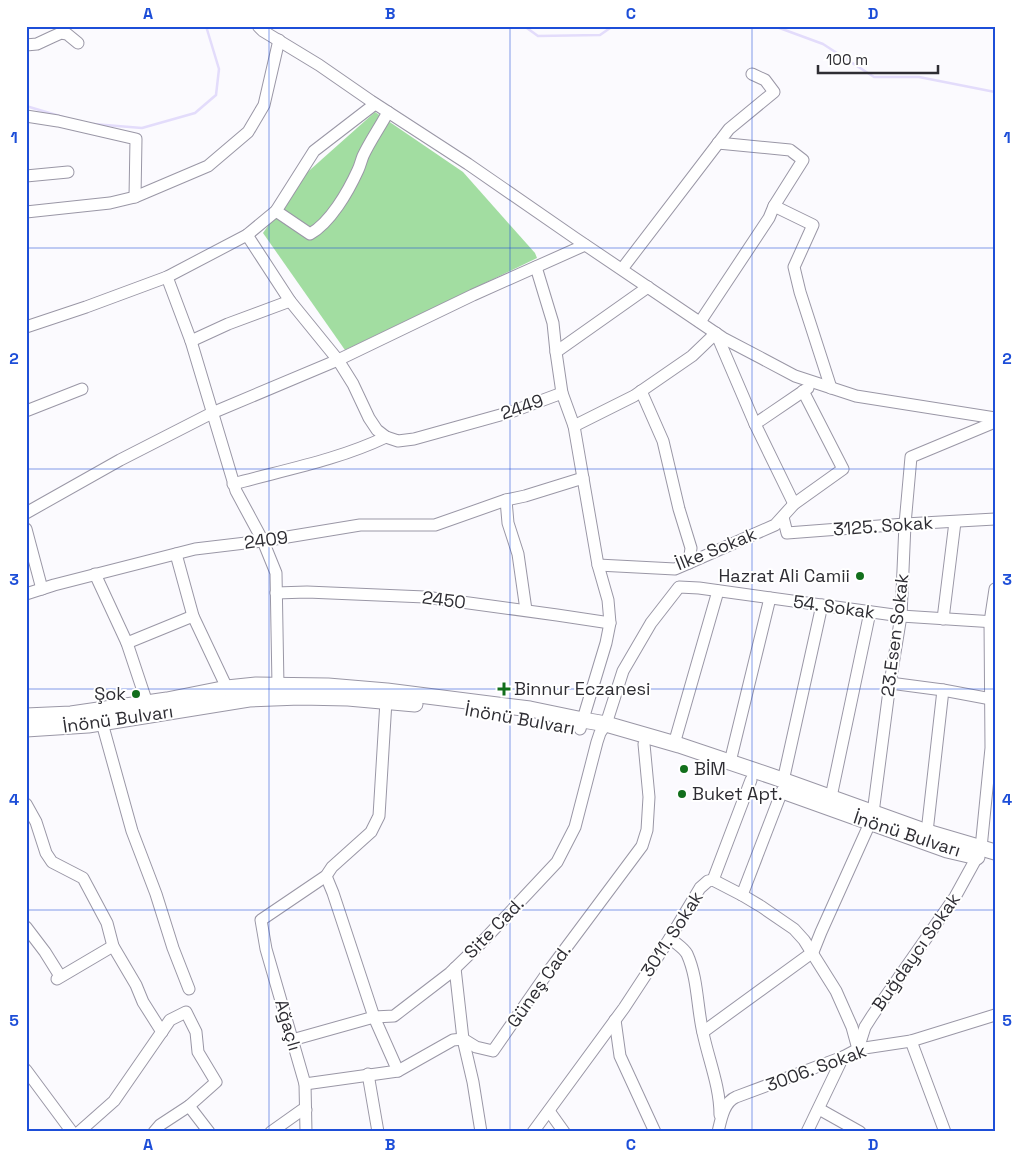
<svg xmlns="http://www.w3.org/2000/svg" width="1021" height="1158" font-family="'Space Grotesk',sans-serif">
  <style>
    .green { fill: #a2dda1 }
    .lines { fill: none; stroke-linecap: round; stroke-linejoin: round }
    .stream { stroke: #e3dcfb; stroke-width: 2.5 }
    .minor-casing { stroke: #9a97a6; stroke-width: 13 }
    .major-casing { stroke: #9a97a6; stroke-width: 17 }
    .minor { stroke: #fff; stroke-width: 11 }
    .major { stroke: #fff; stroke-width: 15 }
    .grid { fill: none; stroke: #1d4ed8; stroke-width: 1; stroke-opacity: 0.55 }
    .poi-dot { fill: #126f1c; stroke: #fff; stroke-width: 2 }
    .labels { text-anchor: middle; stroke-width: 4; stroke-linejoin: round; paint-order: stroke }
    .street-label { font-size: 18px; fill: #2e2d33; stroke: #fff }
    .poi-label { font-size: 18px; fill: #2e2d33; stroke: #fff; text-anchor: start }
    .neatline { fill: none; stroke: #1d4ed8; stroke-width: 2 }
    .grid-label { font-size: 16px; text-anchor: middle; font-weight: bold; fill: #1d4ed8 }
  </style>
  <rect width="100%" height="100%" fill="#fbfafe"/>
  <polygon class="green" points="375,112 463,172 535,253 537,258 345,350 263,233 302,177"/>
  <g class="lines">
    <g class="stream">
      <polyline points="524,26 538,36 600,35 613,26"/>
      <polyline points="774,26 823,44 874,77 919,77 995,92"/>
      <polyline points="26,106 63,117"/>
      <polyline points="93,124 142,128 195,113 216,95 219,69 206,26"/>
    </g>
    <defs>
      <g id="minor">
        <polyline points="258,26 263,31 319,65 371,101 468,164 575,238 723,338 763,359 795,376 856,396 995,418"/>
        <polyline points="26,45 37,44 52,37 61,33 67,34 78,43"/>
        <polyline points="26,116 58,121 136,139 135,197"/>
        <polyline points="26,176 68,172"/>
        <polyline points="774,206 813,225 794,267 800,292 831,388"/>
        <path d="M276,211L310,234C330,223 348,192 358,170C360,166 361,161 363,156C370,141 380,127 388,112"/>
        <polyline points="26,212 110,203 135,197 208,166 248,132 264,105 279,40"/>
        <polyline points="247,235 290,301 338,360 353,384 369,418 377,430 386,437 398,441 414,439 511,412 562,393 574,426 598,565 608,600 610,623 606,643 580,729"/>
        <polyline points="536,267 553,323 556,352"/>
        <polyline points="622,269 729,129 774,92 765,80 752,74"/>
        <polyline points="167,277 191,341 236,491 263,541 276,573 278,686"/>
        <polyline points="700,322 769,218 774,206 803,160 790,150 718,143"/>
        <polyline points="26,327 86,307 167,277 247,235 276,211 314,151 375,104"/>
        <polyline points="191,341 228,324 290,301"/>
        <polyline points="641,391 663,441 679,509 691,548 689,563"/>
        <polyline points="562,393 556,352 648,287"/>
        <polyline points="26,411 82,389"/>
        <polyline points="755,424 808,388"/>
        <polyline points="574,426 634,396 692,356 716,333 755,424 794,504"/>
        <path d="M233,484C284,470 338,460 386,437"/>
        <polyline points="506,500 508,523 518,554 526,610"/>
        <polyline points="26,513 120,460 212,413 338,360 473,295 585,245"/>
        <polyline points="783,517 787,533 905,524 995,519"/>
        <polyline points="26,529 42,589"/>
        <polyline points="176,554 193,616 227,688"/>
        <polyline points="598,565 675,569 689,563 775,525 794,504 843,469 803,391"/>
        <polyline points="95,574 127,643 147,703"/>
        <polyline points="276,593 307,592 425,597 557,615 610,623"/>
        <polyline points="26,594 54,585 195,549 263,541 360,525 435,525 506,500 525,496 583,478"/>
        <polyline points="943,619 955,522"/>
        <polyline points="127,643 193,616"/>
        <polyline points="890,683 943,690 991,699"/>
        <polyline points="102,716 102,723 132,831 156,894 173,948 189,989"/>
        <polyline points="674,744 718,591"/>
        <polyline points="730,762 770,598"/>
        <polyline points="783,781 822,605"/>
        <polyline points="831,797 870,612"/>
        <polyline points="26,804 36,822 46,853 52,862 83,878 107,923 113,946 136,985 143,1002 162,1032"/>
        <polyline points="873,813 890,683 901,616 905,524 911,457 995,422"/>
        <polyline points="927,832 943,690"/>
        <polyline points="981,848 991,748 990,622 995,589"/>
        <polyline points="326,876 333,893 374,1017 398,1071"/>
        <polyline points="713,880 751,780"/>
        <polyline points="742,895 782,791"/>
        <polyline points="26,927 45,952 60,976"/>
        <path d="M670,938C675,943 684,948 687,954C698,978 697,1008 703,1033C709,1061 720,1087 720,1115"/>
        <polyline points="455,968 463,1039 473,1082 481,1132"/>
        <polyline points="57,979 113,946"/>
        <polyline points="615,1020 620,1056 655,1132"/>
        <polyline points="703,1032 813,952 821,932 870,823"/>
        <polyline points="292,1040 374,1017 394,1016 450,973 482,942 557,862 575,827 597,742 600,733 606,724 623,671 651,623 679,587 699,588 901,616 995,622"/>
        <polyline points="911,1041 945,1132"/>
        <polyline points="858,1049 865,1027 872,1016 955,897 977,857"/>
        <polyline points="26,1070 72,1132"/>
        <polyline points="368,1074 378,1132"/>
        <polyline points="305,1084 398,1071 453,1040 463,1039 476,1047 493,1051 548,972 642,846 647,830 649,797 644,744"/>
        <polyline points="189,1106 209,1132"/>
        <polyline points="819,1109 860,1132"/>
        <polyline points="549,1111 564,1132"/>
        <polyline points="79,1132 114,1101 170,1020 186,1012 196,1032 198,1052 216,1082 189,1106 160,1125 154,1132"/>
        <polyline points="271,1132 302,1110 306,1110"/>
        <polyline points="306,1132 305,1084 266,949 261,920 326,876 332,867 371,832 379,816 386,701"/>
        <polyline points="533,1132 624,1008 670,938 700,888 708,881 713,880 742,895 762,907 794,929 804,940 836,991 852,1027 858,1049"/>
        <path d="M718,1132C721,1119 724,1102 736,1097L843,1057L858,1049L911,1041L995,1015"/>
        <polyline points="807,1132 843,1057"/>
      </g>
      <g id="major">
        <polyline points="26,716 71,714 167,700 227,688 256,685 328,686 387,691 530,709 583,720 606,724 679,745 774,777 927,832 995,852"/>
        <polyline points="26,729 88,725 249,699 300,697 348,698 415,704"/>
        <polyline points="788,793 947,850 977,857"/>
      </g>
    </defs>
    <use href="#minor" class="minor-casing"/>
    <use href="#major" class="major-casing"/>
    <use href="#minor" class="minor"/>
    <use href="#major" class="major"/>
  </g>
  <path class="grid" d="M269,26V1132M510,26V1132M752,26V1132M26,248H995M26,469H995M26,689H995M26,910H995"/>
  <g class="poi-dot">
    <circle cx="860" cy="576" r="5"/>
    <path d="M501.5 681.5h5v5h5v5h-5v5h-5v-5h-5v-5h5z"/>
    <circle cx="136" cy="694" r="5"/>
    <circle cx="684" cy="769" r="5"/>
    <circle cx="682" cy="794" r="5"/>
  </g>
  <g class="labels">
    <g class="street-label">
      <text transform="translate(522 407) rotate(-19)" y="6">2449</text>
      <text transform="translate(883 526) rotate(-4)" y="6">3125. Sokak</text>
      <text transform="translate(266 540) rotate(-8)" y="6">2409</text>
      <text transform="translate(716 549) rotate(-22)" y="6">İlke Sokak</text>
      <text transform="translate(444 600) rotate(7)" y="6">2450</text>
      <text transform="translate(834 607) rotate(8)" y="6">54. Sokak</text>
      <text transform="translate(895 635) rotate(-83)" y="6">23.Esen Sokak</text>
      <text transform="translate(118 719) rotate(-8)" y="6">İnönü Bulvarı</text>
      <text transform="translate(520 719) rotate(10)" y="6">İnönü Bulvarı</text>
      <text transform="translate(907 834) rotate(18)" y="6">İnönü Bulvarı</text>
      <text transform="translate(494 928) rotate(-46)" y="6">Site Cad.</text>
      <text transform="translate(672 934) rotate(-57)" y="6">3011. Sokak</text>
      <text transform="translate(916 952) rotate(-55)" y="6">Buğdaycı Sokak</text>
      <text transform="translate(539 986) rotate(-55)" y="6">Güneş Cad.</text>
      <text transform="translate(288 1025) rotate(74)" y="6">Ağaçlı</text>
      <text transform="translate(816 1068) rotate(-20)" y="6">3006. Sokak</text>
    </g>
    <g class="poi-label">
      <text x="850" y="582" text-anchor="end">Hazrat Ali Camii</text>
      <text x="514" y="695">Binnur Eczanesi</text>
      <text x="126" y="700" text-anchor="end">Şok</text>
      <text x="694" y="775">BİM</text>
      <text x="692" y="800">Buket Apt.</text>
    </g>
  </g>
  <rect width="1021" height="1158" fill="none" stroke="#ffffff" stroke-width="55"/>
  <path d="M818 65v8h120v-8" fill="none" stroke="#2e2d33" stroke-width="2.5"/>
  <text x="826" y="65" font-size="15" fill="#2e2d33" stroke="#ffffff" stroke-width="4" paint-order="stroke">100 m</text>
  <rect x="28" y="28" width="966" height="1102" class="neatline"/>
  <g class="grid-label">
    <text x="148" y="19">A</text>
    <text x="390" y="19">B</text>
    <text x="631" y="19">C</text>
    <text x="873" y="19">D</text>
    <text x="14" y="143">1</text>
    <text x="1007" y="143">1</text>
    <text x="14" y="364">2</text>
    <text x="1007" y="364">2</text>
    <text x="14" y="585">3</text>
    <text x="1007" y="585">3</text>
    <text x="14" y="805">4</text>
    <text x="1007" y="805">4</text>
    <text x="14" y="1026">5</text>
    <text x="1007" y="1026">5</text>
    <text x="148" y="1150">A</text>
    <text x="390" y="1150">B</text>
    <text x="631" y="1150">C</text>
    <text x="873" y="1150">D</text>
  </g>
</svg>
